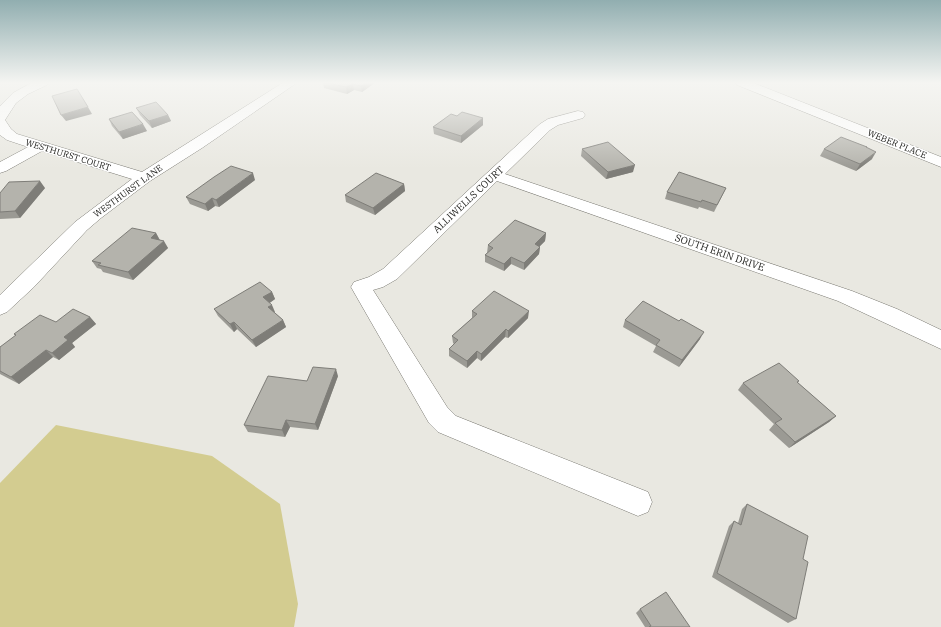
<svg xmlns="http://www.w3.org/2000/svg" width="941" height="627" font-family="'IBM Plex Serif',serif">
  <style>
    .green { fill: #d3cc90 }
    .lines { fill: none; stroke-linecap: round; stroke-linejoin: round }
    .minor-casing { stroke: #7a7972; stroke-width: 1 }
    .minor { fill: #fff; fill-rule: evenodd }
    .wall { fill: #9b9a94 }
    .shaded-wall { fill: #7e7d78 }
    .building { fill: #b4b3ac; stroke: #7e7d78 }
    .labels { text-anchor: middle; stroke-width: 3; stroke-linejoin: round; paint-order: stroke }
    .far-street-label { font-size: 9px; fill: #232320; stroke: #fff }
    .street-label { font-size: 10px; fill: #232320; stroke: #fff }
  </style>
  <rect width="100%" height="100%" fill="#e9e8e1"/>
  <polygon class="green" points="56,425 212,456 280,504 298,604 294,627 0,627 0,483"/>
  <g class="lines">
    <defs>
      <g id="minor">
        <polygon points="33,82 49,82 47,85 28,94 16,103 5,120 11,129 17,134 142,172 284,82 298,82 202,148 150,181 101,218 87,230 34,287 7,312 0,315 0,295 75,222 132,179 42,151 6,171 0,173 0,162 28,147 7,140 0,135 0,106 13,93"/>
        <polygon points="735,82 751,82 941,157 941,167 737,85"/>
        <polygon points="578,111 583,112 585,115 583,118 558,125 550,130 505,174 852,291 897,309 941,330 941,349 838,301 497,181 397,279 383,287 373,290 447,407 456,416 648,492 652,502 648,512 638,516 438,432 429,423 351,287 354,282 369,277 383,269 540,124 548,119"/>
      </g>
    </defs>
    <use href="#minor" class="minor-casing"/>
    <use href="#minor" class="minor"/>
  </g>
  <g class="wall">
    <polygon points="323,82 376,82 362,92 354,90 347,94 324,88"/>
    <polygon points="136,108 168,115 171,121 152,128 140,115"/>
    <polygon points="457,116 483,118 483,125 461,143 434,134 433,127"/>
    <polygon points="109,119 147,131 123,139 112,126"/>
    <polygon points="582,149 633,172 606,179 581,156"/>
    <polygon points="824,149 872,159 856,171 820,156"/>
    <polygon points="255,180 219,207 215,206 208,211 190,204 186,197"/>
    <polygon points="404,184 405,191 375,215 346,202 345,195"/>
    <polygon points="45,188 20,218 0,219 0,193"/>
    <polygon points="726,188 714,212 699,207 698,209 665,199 667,192"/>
    <polygon points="156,233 160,240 168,248 133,280 103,272 101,269 97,268 92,261"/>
    <polygon points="546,233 545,241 540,246 539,254 524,270 511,264 504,271 485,262 485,255 487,253 488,245"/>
    <polygon points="272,292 275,299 269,303 274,312 283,320 286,327 256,347 237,329 234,332 218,316 214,309"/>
    <polygon points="472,311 528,318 508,338 505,337 481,361 477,358 467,368 449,356 449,349 454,344 453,343 452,336 472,318"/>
    <polygon points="90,317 96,324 72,343 75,347 59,360 53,357 19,384 0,374 0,347 16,336 14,334 56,322"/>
    <polygon points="625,320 700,339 679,367 653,352 656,346 623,327"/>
    <polygon points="338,376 318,430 290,427 285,437 248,432 244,425 307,381"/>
    <polygon points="797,382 836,416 829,422 789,448 769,430 774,424 738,390 743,383"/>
    <polygon points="747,504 803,559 796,619 788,623 712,577 729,526 734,521 738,523 742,509"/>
    <polygon points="640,609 690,627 645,627 636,613"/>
  </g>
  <g class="shaded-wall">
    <polygon points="367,82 376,82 362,92 361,86"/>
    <polygon points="353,84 354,90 347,94 346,87"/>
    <polygon points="88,107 92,114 66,121 61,115"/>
    <polygon points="168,115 171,121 152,128 149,121"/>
    <polygon points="483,118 483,125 461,143 461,136"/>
    <polygon points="143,124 147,131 123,139 119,132"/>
    <polygon points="876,152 872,159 856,171 860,164"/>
    <polygon points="635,165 633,172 606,179 608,172"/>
    <polygon points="253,173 255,180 219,207 216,200"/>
    <polygon points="40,181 45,188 20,218 15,211"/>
    <polygon points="404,184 405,191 375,215 373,208"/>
    <polygon points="212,198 215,206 208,211 205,204"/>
    <polygon points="156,233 160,241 151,238"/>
    <polygon points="546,233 545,241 534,252 535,244"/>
    <polygon points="164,241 168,248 133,280 128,272"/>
    <polygon points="540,247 539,254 524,270 524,263"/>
    <polygon points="511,257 511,264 504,271 504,264"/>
    <polygon points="272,292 275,299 267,305 263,297"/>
    <polygon points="272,305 275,312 271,314 268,307"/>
    <polygon points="529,311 528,318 508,338 508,331"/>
    <polygon points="90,317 96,324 72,343 75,347 59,360 52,353 64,337"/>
    <polygon points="283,320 286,327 256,347 252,340"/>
    <polygon points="234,322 237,329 234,332 230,324"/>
    <polygon points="506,329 505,337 481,361 481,354"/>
    <polygon points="704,332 700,339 679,367 682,360"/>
    <polygon points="46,350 53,357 19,384 11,377"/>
    <polygon points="477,351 477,358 467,368 467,361"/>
    <polygon points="336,369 338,376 318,430 315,424"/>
    <polygon points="836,416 829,422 789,448 795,442"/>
    <polygon points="286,420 290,427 285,437 282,430"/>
  </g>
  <g class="building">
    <polygon points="323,82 367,82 361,86 353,84 346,87"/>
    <polygon points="77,89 88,107 61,115 52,96"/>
    <polygon points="156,102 168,115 149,121 136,108"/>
    <polygon points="132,112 143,124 119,132 109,119"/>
    <polygon points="462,112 483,118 461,136 433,127 451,114 457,116"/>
    <polygon points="841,137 867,147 866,147 876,152 860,164 824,149"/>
    <polygon points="608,142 635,165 608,172 582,149"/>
    <polygon points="231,166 253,173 216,200 212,198 205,204 186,197 214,177"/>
    <polygon points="679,172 726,188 717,205 702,200 701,202 667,192"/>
    <polygon points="376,173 404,184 373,208 345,195"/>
    <polygon points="40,181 15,211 0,212 0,193 9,182"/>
    <polygon points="515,220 546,233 535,244 540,247 524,263 511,257 504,264 485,255 493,248 488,245"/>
    <polygon points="132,228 156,233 151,238 164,241 128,272 98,265 101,263 92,261"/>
    <polygon points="260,282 272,292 263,297 272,305 268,307 283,320 252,340 234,322 230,324 214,309"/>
    <polygon points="494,291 529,311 508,331 506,329 481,354 477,351 467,361 449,349 458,340 452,336 477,314 472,311"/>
    <polygon points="643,301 679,321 681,319 704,332 682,360 656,345 660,340 625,320"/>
    <polygon points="73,309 90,317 64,337 68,340 52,353 46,350 11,377 0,371 0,347 16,335 14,334 40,315 56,322"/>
    <polygon points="779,363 799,381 797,382 836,416 795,442 775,423 782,419 743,383"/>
    <polygon points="313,367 336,369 315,424 286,420 282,430 244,425 268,376 307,381"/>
    <polygon points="747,504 808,536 803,559 808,562 796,619 717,573 734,521 741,525"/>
    <polygon points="666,592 690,627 649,627 651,626 640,609"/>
  </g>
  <linearGradient id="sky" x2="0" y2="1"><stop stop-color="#91aeb0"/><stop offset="0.49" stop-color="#f5f5f2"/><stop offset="1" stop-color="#f5f5f2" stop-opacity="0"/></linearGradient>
  <rect width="941" height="169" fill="url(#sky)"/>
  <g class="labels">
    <g class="far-street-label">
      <text transform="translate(897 144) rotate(22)" y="3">WEBER PLACE</text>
      <text transform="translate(68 155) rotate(17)" y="3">WESTHURST COURT</text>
      <text transform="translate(128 191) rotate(-36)" y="3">WESTHURST LANE</text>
    </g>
    <g class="street-label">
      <text transform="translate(468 199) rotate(-43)" y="4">ALLIWELLS COURT</text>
      <text transform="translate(720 252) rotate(19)" y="4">SOUTH ERIN DRIVE</text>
    </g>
  </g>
</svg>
